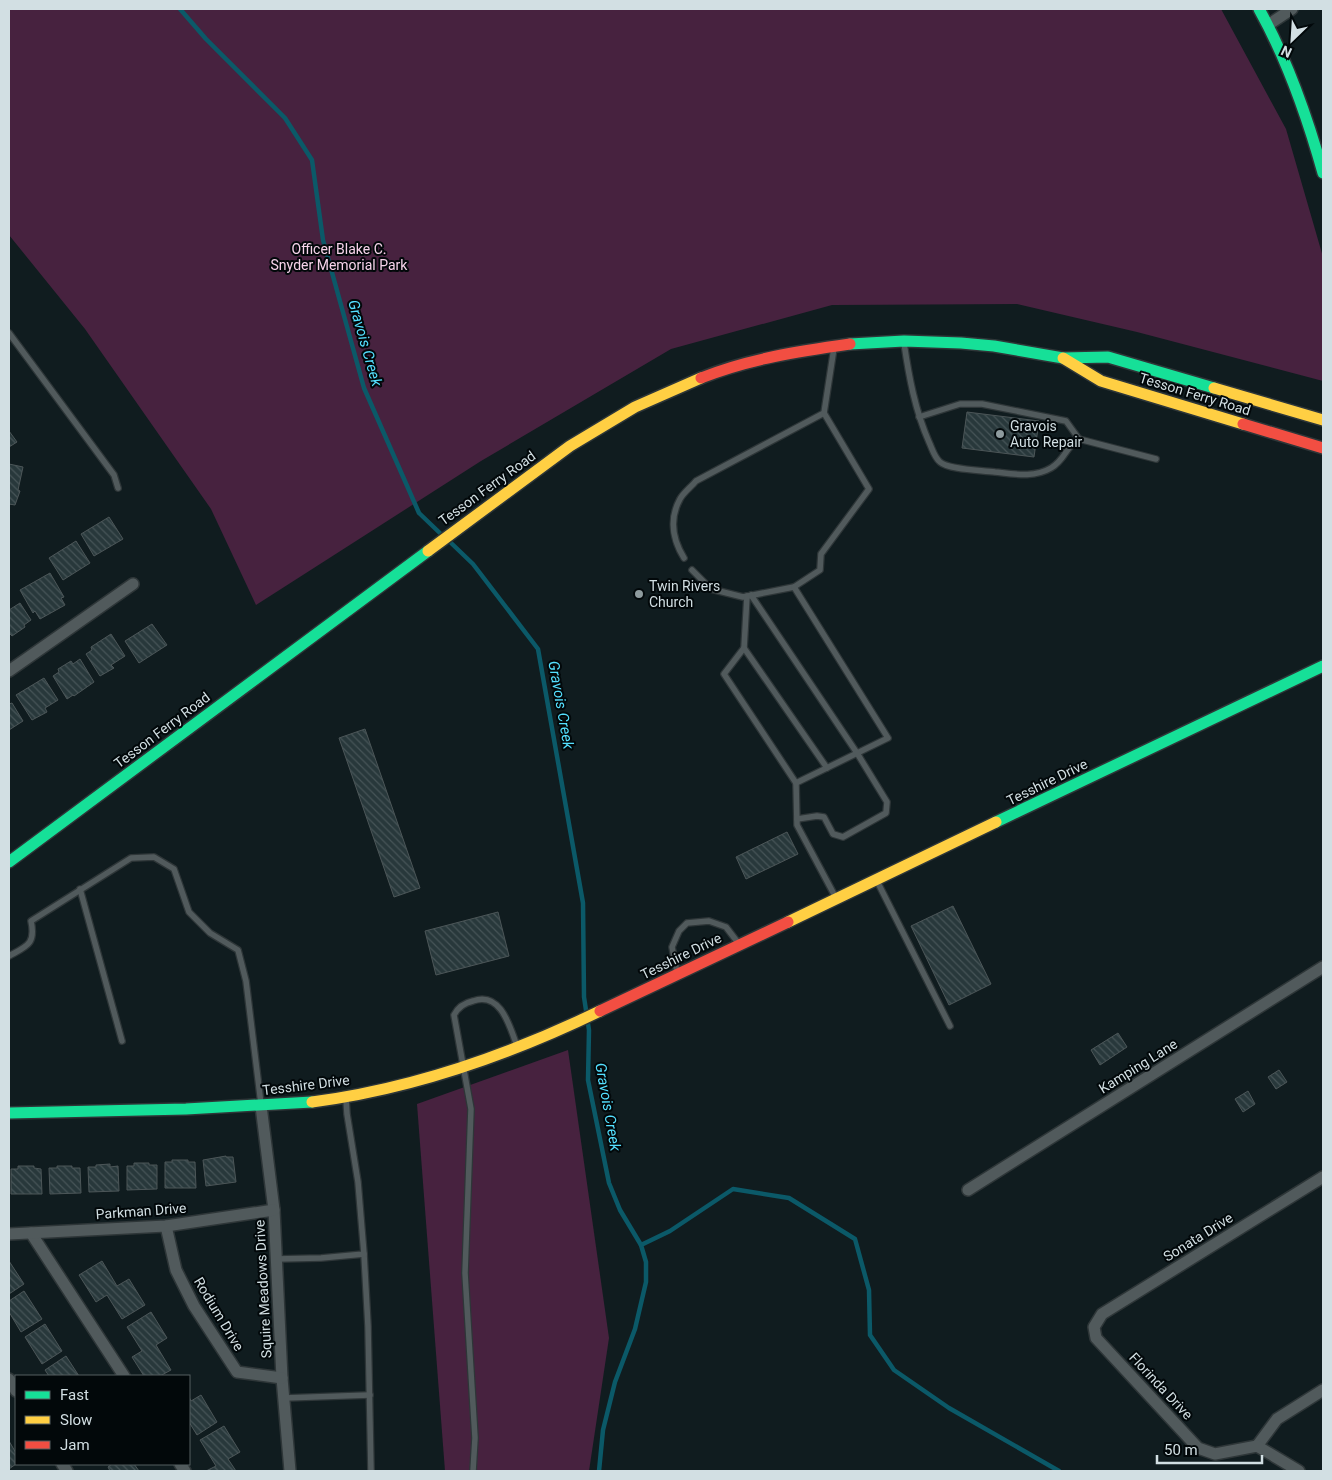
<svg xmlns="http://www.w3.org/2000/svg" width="1332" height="1480" font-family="Roboto,sans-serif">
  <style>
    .green { fill: #47223f }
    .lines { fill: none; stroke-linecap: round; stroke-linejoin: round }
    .stream { stroke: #0b5968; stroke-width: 4.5 }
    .building { fill: url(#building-back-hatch); stroke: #4c5658 }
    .lane-casing { stroke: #2e3638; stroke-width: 8 }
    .street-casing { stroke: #2e3638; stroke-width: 14 }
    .fast-casing { stroke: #2e3638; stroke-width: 14 }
    .slow-casing { stroke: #2e3638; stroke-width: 14 }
    .jam-casing { stroke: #2e3638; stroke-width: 14 }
    .lane { stroke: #515a5c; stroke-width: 5.5 }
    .street { stroke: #515a5c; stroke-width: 11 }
    .fast { stroke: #16e098; stroke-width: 11 }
    .slow { stroke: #ffcf43; stroke-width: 11 }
    .jam { stroke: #f24e42; stroke-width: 11 }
    .poi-dot { fill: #8e9b9e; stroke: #02080a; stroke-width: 2 }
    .labels { text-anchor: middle; stroke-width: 4; stroke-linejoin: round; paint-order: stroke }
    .park-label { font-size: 14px; fill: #f6d3ea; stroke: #02080a }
    .street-label { font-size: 14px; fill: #d2dfe3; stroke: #02080a }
    .poi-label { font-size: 14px; fill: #d2dfe3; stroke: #02080a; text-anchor: start }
    .water-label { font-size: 15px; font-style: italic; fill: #54dffe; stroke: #02080a }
  </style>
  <defs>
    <pattern id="building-back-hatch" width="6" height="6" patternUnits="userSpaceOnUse" patternTransform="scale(1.25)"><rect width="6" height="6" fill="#28383b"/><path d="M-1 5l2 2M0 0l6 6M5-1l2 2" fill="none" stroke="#465457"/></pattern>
  </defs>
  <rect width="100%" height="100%" fill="#101c1f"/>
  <g class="green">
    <polygon points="9,9 1221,9 1286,129 1323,257 1323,381 1137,332 1017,304 832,305 671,349 481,461 256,605 211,509 85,329 9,235"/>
    <polygon points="568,1050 609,1338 589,1471 445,1471 417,1104"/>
  </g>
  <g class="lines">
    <g class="stream">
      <polyline points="180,9 206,39 285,118 312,160 323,240 364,388 419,513 443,536"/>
      <polyline points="449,541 473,564 538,649 583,903 584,997 589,1030 588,1080 609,1183 620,1210 641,1245 646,1262 646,1282 635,1329 615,1382 603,1430 599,1471"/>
      <polyline points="641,1245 670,1231 733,1189 789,1198 855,1239 869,1290 870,1335 894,1370 949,1408 1059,1471"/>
    </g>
  </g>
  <g class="building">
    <polygon points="967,412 1039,421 1034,457 962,448"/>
    <polygon points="9,431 17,442 9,447"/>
    <polygon points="9,464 23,467 18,490 20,491 15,505 9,504"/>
    <polygon points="109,517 123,539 94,556 81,534"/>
    <polygon points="76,541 90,563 63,580 49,558"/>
    <polygon points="50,573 64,597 61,598 65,605 40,619 35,611 33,613 20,590"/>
    <polygon points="20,603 31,620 24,625 25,627 12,636 10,634 9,635 9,610"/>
    <polygon points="152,624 167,645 139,663 125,641"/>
    <polygon points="111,634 125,656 111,665 114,668 100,676 86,654 92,650 91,647"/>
    <polygon points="80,659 94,682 74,696 73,695 67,699 53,676 59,672 58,669 71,661 73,664"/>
    <polygon points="44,678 58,700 45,708 47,712 32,720 16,695"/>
    <polygon points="12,703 23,721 9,730 9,704"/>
    <polygon points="365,729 420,888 394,897 339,738"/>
    <polygon points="787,832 798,854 746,879 736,857"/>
    <polygon points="953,906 991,984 949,1005 911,926"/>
    <polygon points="498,912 509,956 436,975 425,931"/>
    <polygon points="1118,1033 1127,1047 1100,1065 1091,1050"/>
    <polygon points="1279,1070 1287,1082 1276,1089 1268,1077"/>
    <polygon points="1248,1091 1255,1104 1243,1112 1235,1099"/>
    <polygon points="226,1156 226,1157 233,1157 236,1182 206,1186 203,1160"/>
    <polygon points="172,1160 188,1160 188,1162 195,1162 196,1188 165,1188 165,1162 172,1162"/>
    <polygon points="134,1163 149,1163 149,1165 157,1165 157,1189 127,1190 127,1166 134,1166"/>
    <polygon points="110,1164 110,1167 118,1166 119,1191 89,1192 88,1167 96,1167 96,1165"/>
    <polygon points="18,1166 34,1166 34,1168 41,1169 42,1194 11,1194 11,1169 18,1169"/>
    <polygon points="57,1166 72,1166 72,1168 80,1168 81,1193 50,1194 49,1168 57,1168"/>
    <polygon points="9,1261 24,1284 9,1294"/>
    <polygon points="102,1261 117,1286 129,1279 145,1305 122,1319 107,1295 96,1302 79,1275"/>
    <polygon points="24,1291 42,1319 21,1332 9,1312 9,1301"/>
    <polygon points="151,1312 167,1338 156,1345 171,1370 160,1376 144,1376 132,1357 142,1351 127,1327"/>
    <polygon points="45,1324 62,1351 42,1364 25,1337"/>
    <polygon points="66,1356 79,1376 49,1376 45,1370"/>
    <polygon points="201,1395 217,1422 197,1435 189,1422 189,1397 191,1401"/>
    <polygon points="224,1426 240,1452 228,1459 236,1471 206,1471 216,1466 200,1440"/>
    <polygon points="9,1441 16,1453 16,1464 9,1469"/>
    <polygon points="112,1464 134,1464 139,1471 110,1471 108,1467"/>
  </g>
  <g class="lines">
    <defs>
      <g id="lane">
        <polyline points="9,333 114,475 118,488"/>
        <path d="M904,343C909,377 915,410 929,442C932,448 934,457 940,462C949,470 982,470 995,472C1014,474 1034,478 1051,468C1066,459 1065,447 1079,439L1156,459"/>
        <polyline points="919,417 960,404 982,404 1066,421 1079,439"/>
        <path d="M684,558C673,540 669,519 680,499C683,493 691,487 696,481L824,413L834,348"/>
        <polyline points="692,570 711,589 743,597 794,587 820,570 821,554 869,489 824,413"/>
        <polyline points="794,587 888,738 796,783"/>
        <polyline points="751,595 857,753 887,802 886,813 843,837 833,834 824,817 817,816 797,819"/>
        <polyline points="747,596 744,648 724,674 796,783 797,825 836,898"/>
        <polyline points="744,648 827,768"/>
        <polyline points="876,879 950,1026"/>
        <polyline points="80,889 122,1041"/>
        <path d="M9,956C27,946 36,944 31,921L131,858L154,857L174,869L189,912L210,933L238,950L246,981L261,1104"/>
        <polyline points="677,972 672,947 679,931 687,923 709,921 726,927 739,944"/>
        <polyline points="364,1254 368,1326 371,1471"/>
        <polyline points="276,1259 321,1258 364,1254 358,1182 347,1114 346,1099"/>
        <polyline points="284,1398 370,1395"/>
        <path d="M473,1471L475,1438L465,1273L471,1109L454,1015C458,1007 464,1003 473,1001C501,991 510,1027 517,1046"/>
      </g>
      <g id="street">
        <polyline points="1268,25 1292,9"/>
        <polyline points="9,671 133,584"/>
        <polyline points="261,1106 274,1210 282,1378 290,1471"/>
        <polyline points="968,1190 1323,967"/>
        <polyline points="166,1226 176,1270 194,1306 237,1372 282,1378"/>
        <polyline points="31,1233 124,1376"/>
        <polyline points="9,1234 166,1226 274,1210"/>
        <polyline points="9,1379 16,1391"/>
        <polyline points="1257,1446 1277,1419 1323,1390"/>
        <polyline points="62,1464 67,1471"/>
        <polyline points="180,1464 185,1471"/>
        <polyline points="1299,1471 1257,1446 1215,1454 1198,1448 1096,1338 1094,1327 1102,1314 1323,1177"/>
      </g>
      <g id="fast">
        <path d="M1259,9C1288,61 1307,116 1323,173"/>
        <polyline points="850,344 904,341 961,343 994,346 1063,358 1108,357 1214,388"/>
        <polyline points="996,822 1323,666"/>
        <polyline points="9,862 428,551"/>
        <polyline points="9,1113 186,1109 312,1102"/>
      </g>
      <g id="slow">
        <polyline points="1063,358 1101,381 1243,424"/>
        <polyline points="1214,388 1323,420"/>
        <polyline points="428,551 570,446 635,407 701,378"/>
        <polyline points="788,922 996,822"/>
        <path d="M312,1102C413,1089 509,1055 600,1011"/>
      </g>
      <g id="jam">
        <path d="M701,378C748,359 800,351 850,344"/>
        <polyline points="1243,424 1323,448"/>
        <polyline points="600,1011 788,922"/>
      </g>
    </defs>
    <use href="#lane" class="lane-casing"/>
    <use href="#street" class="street-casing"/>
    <use href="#fast" class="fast-casing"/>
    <use href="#slow" class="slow-casing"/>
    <use href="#jam" class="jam-casing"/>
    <use href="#lane" class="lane"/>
    <use href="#street" class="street"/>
    <use href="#fast" class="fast"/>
    <use href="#slow" class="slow"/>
    <use href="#jam" class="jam"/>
  </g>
  <g class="poi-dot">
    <circle cx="1000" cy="434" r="5"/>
    <circle cx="639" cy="594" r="5"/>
  </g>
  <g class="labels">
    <g class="park-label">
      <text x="339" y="254">Officer Blake C.<tspan x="339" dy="16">Snyder Memorial Park</tspan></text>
    </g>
    <g class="street-label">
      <text transform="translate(1195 394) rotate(17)" y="5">Tesson Ferry Road</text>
      <text transform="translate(487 488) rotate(-36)" y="5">Tesson Ferry Road</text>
      <text transform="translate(162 730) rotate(-37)" y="5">Tesson Ferry Road</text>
      <text transform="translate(1047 782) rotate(-26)" y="5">Tesshire Drive</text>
      <text transform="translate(681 956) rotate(-26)" y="5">Tesshire Drive</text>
      <text transform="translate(1138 1066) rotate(-32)" y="5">Kamping Lane</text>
      <text transform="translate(306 1085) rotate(-7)" y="5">Tesshire Drive</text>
      <text transform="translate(141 1211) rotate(-4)" y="5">Parkman Drive</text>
      <text transform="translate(1198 1237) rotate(-32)" y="5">Sonata Drive</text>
      <text transform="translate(263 1289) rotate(-93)" y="5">Squire Meadows Drive</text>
      <text transform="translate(219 1314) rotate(59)" y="5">Rodium Drive</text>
      <text transform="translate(1161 1386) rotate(47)" y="5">Florinda Drive</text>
    </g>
    <g class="poi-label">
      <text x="1010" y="431">Gravois<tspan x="1010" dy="16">Auto Repair</tspan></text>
      <text x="649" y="591">Twin Rivers<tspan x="649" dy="16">Church</tspan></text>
    </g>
    <g class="water-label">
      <text transform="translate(365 343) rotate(74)" y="5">Gravois Creek</text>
      <text transform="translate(561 705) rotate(80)" y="5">Gravois Creek</text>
      <text transform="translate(608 1107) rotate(80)" y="5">Gravois Creek</text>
    </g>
  </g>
  <rect width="1332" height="1480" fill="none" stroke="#d2dfe3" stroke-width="20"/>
  <rect x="15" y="1375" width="175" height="90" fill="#02080a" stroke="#555e61"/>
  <rect x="25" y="1391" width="25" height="8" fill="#16e098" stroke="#555e61"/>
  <text x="60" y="1400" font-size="15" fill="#d2dfe3">Fast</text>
  <rect x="25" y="1416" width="25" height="8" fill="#ffcf43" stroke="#555e61"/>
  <text x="60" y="1425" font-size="15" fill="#d2dfe3">Slow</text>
  <rect x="25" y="1441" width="25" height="8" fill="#f24e42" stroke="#555e61"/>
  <text x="60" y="1450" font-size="15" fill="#d2dfe3">Jam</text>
  <g transform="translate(1292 40) rotate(205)" stroke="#02080a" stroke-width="4" paint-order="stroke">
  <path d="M0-4L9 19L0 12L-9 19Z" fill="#d2dfe3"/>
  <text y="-8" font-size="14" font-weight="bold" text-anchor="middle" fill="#d2dfe3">N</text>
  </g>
  <path d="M1157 1455v8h105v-8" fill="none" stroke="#d2dfe3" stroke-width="2.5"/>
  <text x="1164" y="1455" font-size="15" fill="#d2dfe3" stroke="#02080a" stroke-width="4" paint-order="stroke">50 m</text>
</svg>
